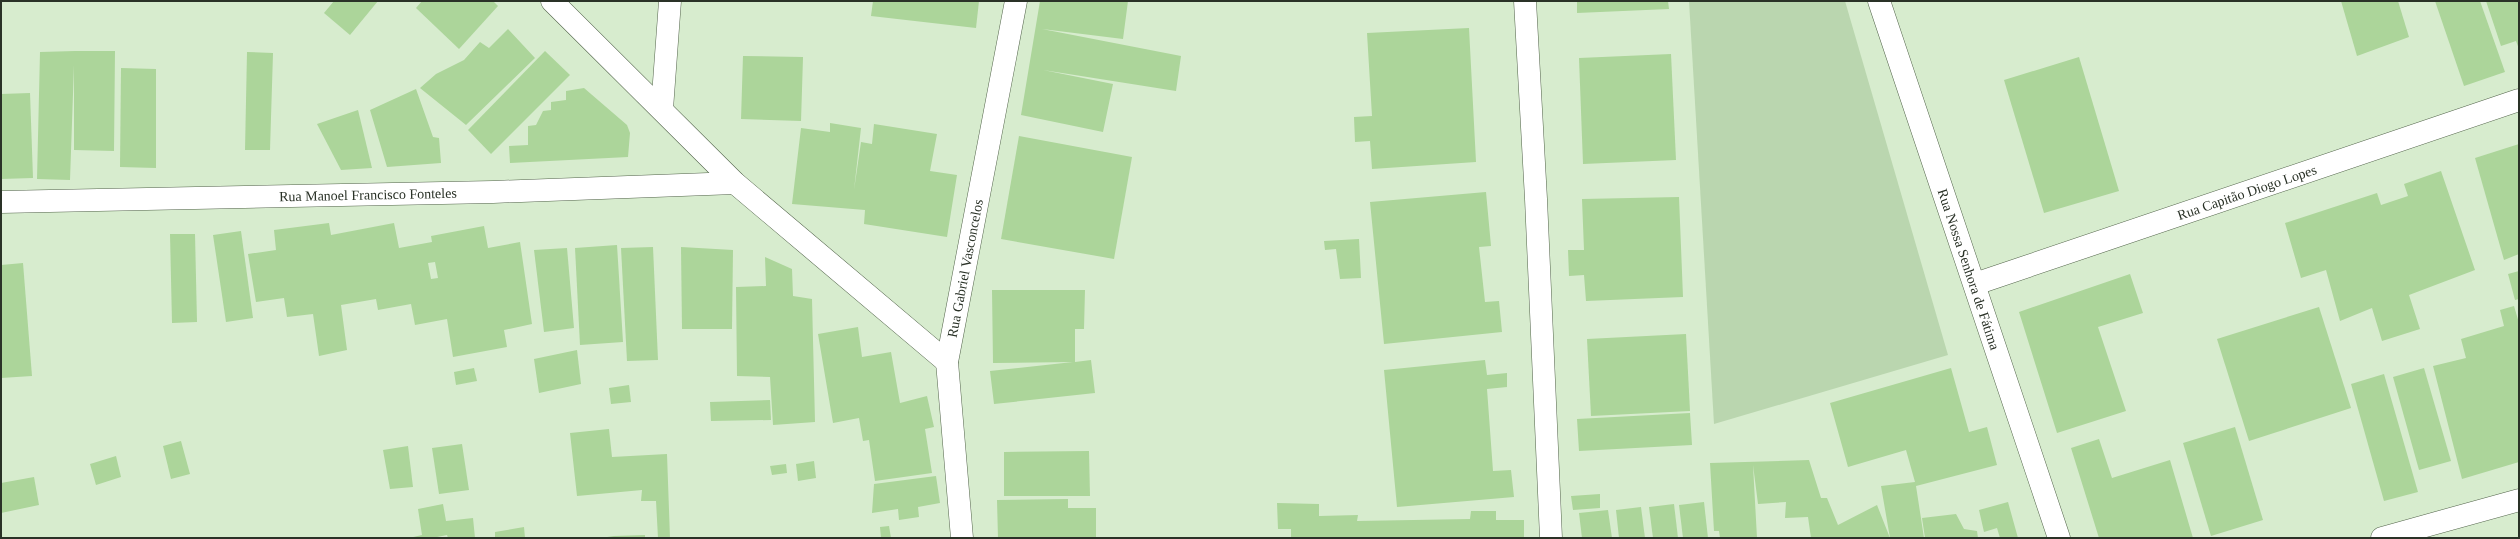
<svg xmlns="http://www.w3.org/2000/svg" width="2520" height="539" font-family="Georgia,serif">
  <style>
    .green { fill: #bad6af }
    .building { fill: #acd59a; fill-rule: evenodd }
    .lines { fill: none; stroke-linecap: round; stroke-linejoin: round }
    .street-casing { stroke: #53644b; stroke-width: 23 }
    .street { stroke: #fff; stroke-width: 22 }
    .labels { text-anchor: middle; stroke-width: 3.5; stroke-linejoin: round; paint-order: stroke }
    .street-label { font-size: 14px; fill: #2a3227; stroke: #e4f9db }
  </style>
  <rect width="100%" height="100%" fill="#d7ecce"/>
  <polygon class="green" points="1689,1 1845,1 1948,355 1714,424"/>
  <g class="building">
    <polygon points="334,1 378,1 350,35 324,13"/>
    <polygon points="422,1 493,1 498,6 459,49 416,8"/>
    <polygon points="873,1 979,1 976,28 871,16"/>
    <polygon points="1040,1 1128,1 1123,39 1042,29 1181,56 1176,91 1043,70 1113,84 1103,132 1021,115"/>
    <polygon points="1577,1 1668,1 1669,9 1577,13"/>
    <polygon points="2341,1 2398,1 2409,37 2357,56"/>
    <polygon points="2435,1 2480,1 2505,72 2464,86"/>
    <polygon points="2486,1 2519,1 2519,49 2516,41 2501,46"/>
    <polygon points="1469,28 1476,162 1372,169 1370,141 1355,142 1354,117 1372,116 1367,33"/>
    <polygon points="508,29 535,58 466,125 420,88 436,74 464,60 480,42 489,48"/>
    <polygon points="75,51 115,51 114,151 74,150 74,65 70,180 37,179 40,52"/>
    <polygon points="545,51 570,75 491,154 468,130"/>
    <polygon points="247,52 273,53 270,150 245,150"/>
    <polygon points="1671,54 1676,160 1583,164 1579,58"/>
    <polygon points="743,56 803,57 801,121 741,119"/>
    <polygon points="2079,57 2119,191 2044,213 2004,80"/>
    <polygon points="121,68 156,69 156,168 120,167"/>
    <polygon points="584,88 627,125 630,133 628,157 510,163 509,146 528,145 528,126 536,125 543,111 551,110 551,102 566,100 566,91"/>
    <polygon points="416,89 433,137 439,138 441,163 387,167 370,110"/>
    <polygon points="30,93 33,178 1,179 1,94"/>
    <polygon points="358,110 372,168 341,170 317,124"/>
    <polygon points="830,123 861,128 854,190 861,142 872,144 874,124 937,134 930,171 957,175 947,237 864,224 865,210 792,204 801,128 830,132"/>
    <polygon points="1019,136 1132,157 1114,259 1001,239"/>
    <polygon points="2519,144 2519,254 2504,260 2475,158"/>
    <polygon points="2441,171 2475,270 2409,295 2420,329 2382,341 2372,308 2340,321 2326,270 2301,278 2285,223 2377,193 2381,205 2408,196 2404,184"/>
    <polygon points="1486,192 1491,246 1479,247 1485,302 1499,301 1502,332 1384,344 1370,202"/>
    <polygon points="1679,197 1683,297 1586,301 1584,275 1569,276 1568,250 1584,250 1582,199"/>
    <path d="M329,223L331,235L394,223L399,248L432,242L431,236L484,226L488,248L520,242L532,324L504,330L507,347L453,357L447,319L415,325L411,304L378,310L376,299L341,305L347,350L319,356L313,314L287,317L284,298L256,302L248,254L276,250L274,230ZM435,262L438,278L431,279L428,263Z"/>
    <polygon points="241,231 253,318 226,322 213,235"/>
    <polygon points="170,234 195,234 197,322 172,323"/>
    <polygon points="1359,239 1361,278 1340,279 1336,249 1325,250 1324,241"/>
    <polygon points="617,245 623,342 580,345 575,248"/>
    <polygon points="653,247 658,360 627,361 621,248"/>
    <polygon points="681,247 733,250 732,329 682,329"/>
    <polygon points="567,248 574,328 544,332 534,250"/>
    <polygon points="765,257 792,269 793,296 812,299 815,422 773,425 770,377 737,376 736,287 766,286"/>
    <polygon points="23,263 32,376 1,378 1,265"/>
    <polygon points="2519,271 2519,299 2515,300 2508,274"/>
    <polygon points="2130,274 2143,313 2098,327 2126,411 2057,433 2019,312"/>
    <polygon points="992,290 1085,290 1084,329 1075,329 1075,362 1091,360 1095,393 994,404 990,371 1073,362 993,363"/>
    <polygon points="2514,306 2519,323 2519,462 2462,479 2433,366 2466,358 2461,339 2504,326 2500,310"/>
    <polygon points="2319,307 2351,408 2249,441 2217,339"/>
    <polygon points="858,327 862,357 891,352 900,403 927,396 934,427 925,429 932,473 875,481 869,440 863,441 859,418 833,423 818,334"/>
    <polygon points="1686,334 1690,411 1591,416 1587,339"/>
    <polygon points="577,350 581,384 539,393 534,359"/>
    <polygon points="1485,360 1487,375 1507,373 1507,387 1487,389 1493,471 1511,470 1514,497 1397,507 1384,370"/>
    <polygon points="474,368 477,381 456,385 454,372"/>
    <polygon points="1951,368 1969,432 1987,427 1997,465 1916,486 1924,538 1890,538 1881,486 1915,482 1906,450 1848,467 1830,403"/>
    <polygon points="2424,368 2451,461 2419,470 2393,377"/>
    <polygon points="2384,374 2418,492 2384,501 2351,384"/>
    <polygon points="629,385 631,402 611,404 609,388"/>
    <polygon points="770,400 771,420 711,421 710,402"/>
    <polygon points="1690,413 1692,445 1579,451 1577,419"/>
    <polygon points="2235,427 2263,520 2211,536 2183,443"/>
    <polygon points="609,429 612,457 667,454 670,538 658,538 656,501 641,501 642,490 577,496 570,433"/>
    <polygon points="2099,439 2112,478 2170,460 2193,538 2099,538 2071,448"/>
    <polygon points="181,441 190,474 171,479 163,446"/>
    <polygon points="462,444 469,490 439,494 432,448"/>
    <polygon points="408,446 413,487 390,489 383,450"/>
    <polygon points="1089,451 1090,496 1004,496 1004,452"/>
    <polygon points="116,456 121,477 96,485 90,464"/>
    <polygon points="1809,460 1821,498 1827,498 1838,525 1877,505 1890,538 1811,538 1808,517 1785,518 1786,502 1758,504 1753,465 1757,538 1720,538 1719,531 1714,531 1710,463"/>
    <polygon points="814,461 816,478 798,481 796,464"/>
    <polygon points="786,464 787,473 772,475 770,466"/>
    <polygon points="936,476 940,503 918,507 919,517 899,520 898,509 872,513 874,484"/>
    <polygon points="34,477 39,505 1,513 1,483"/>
    <polygon points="1600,494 1600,508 1573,510 1571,496"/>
    <polygon points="1068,499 1068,508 1096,508 1096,538 998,538 997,500"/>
    <polygon points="1704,502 1708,538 1683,538 1679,505"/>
    <polygon points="2008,502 2018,538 2000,538 1997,528 1984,532 1979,510"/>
    <polygon points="1277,503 1319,504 1319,516 1358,515 1357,521 1470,519 1471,511 1496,511 1496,520 1524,520 1524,538 1291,538 1291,529 1278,529"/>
    <polygon points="443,504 446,521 473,518 475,538 448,538 447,535 432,538 409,538 422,535 418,509"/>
    <polygon points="1674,504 1678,538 1653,538 1649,507"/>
    <polygon points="1641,507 1645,538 1619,538 1616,510"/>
    <polygon points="1608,510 1612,538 1582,538 1579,513"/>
    <polygon points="1956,514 1964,529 1977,531 1978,538 1925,538 1922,518"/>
    <polygon points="889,526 891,538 881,538 880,527"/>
    <polygon points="524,527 525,538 495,538 495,532"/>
    <polygon points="645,535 645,538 607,537 614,536"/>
  </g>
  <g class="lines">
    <defs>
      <g id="street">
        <polyline points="552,1 735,183 947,362"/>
        <polyline points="1525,1 1536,199 1551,538"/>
        <path id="s1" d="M1879,1L2059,538"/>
        <polyline points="662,109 670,1"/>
        <path id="s2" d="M1,202L493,192L735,183"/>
        <path id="s3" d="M1975,284L2519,100"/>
        <path id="s4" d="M962,538L947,362L1016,1"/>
        <polyline points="2382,538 2519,500"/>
      </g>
    </defs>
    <use href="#street" class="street-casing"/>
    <use href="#street" class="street"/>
  </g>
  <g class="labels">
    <g class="street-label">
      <text dy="5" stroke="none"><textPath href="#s3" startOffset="287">Rua Capitão Diogo Lopes</textPath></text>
      <text dy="5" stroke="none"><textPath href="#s2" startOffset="367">Rua Manoel Francisco Fonteles</textPath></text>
      <text dy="5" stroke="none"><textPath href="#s4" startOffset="272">Rua Gabriel Vasconcelos</textPath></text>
      <text dy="5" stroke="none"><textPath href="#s1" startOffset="283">Rua Nossa Senhora de Fátima</textPath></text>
    </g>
  </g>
  <rect width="2520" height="539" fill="none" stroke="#2a3227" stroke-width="4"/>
</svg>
